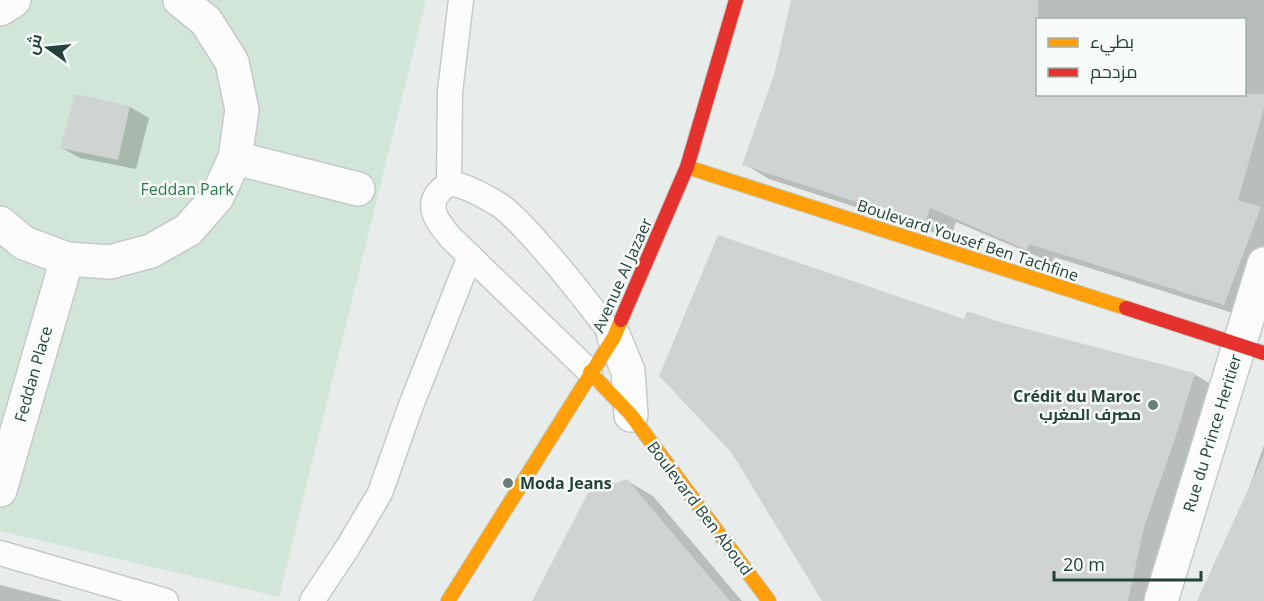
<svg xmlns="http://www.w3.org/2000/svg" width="1264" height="601" font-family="'Open Sans',Cairo,sans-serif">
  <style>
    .green { fill: #d1e6d8 }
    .shadow { fill: #0003; fill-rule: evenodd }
    .building { fill: #cfd4d2 }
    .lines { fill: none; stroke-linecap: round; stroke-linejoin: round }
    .lane-casing { stroke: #c5cac8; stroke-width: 27 }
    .street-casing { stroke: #c5cac8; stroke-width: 36 }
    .slow-casing { stroke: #c3cbc8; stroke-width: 16 }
    .jam-casing { stroke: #c3cbc8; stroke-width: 16 }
    .lane { stroke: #fcfcfc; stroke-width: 24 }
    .street { stroke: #fcfcfc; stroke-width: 33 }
    .slow { stroke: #ff9f0a; stroke-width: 14 }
    .jam { stroke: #e5322d; stroke-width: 14 }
    .poi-dot { fill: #697e78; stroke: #f7fbf9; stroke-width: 2 }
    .labels { text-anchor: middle; stroke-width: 5; stroke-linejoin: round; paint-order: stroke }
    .park-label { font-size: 16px; fill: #2d7a4b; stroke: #f7fbf9 }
    .street-label { font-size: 16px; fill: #24423a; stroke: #f7fbf9 }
    .poi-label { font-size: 16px; font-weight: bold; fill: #24423a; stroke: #f7fbf9; text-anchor: end }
  </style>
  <rect width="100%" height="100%" fill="#e8edeb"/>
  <polygon class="green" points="0,0 426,0 279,597 0,531"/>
  <g class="shadow">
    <path d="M793,0H1264V280L1249,318L1054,257L1053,263L956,222L951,238L769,179L744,164L775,76ZM1038,20H1244V94H1038Z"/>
    <polygon points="76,96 130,107 149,118 136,169 80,158 62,148"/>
    <polygon points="964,321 999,324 1194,374 1217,388 1154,601 823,601"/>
    <polygon points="1264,445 1264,601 1199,601 1246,497"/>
    <polygon points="626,480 653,496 742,601 534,601"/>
    <polygon points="0,585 63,601 0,601"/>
  </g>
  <g class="building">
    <polygon points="791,0 1038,0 1038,94 1264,94 1264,108 1238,200 1261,207 1224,305 1029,244 1027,250 930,208 925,224 742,165 774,75"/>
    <polygon points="75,94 130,106 118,160 60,148"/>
    <polygon points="718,235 964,319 967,311 1000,322 1195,373 1175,439 1144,527 1128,601 822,601 731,452 659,376"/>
    <polygon points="1264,455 1264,601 1197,601"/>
    <polygon points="627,479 730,601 532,601 588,493"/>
  </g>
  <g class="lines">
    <defs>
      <g id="lane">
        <polyline points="449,184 450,92 461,0"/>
        <path d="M590,372L451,238C440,225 424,207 440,191C443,188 446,184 451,184C464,184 490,199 501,206C518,219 532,236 546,252C570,279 592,308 614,337"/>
        <polyline points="0,553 166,601"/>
        <polyline points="312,601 348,547 380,493 410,408 470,256"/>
      </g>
      <g id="street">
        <polyline points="0,9 14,0"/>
        <polyline points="235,158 358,189"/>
        <polyline points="0,223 24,243 67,259 110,262 151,251 188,230 217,197 235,158 242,110 232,62 206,21 180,0"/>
        <polyline points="614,337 628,371 631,415"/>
        <polyline points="0,490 67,259"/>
        <polyline points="1161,601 1264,264"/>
      </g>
      <g id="slow">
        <polyline points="687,167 1126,308"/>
        <polyline points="590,372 631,415 769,601"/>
        <polyline points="448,601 614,337 621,320"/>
      </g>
      <g id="jam">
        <polyline points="1126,308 1264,353"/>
        <polyline points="621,320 687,167 736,0"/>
      </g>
    </defs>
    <use href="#lane" class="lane-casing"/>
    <use href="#street" class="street-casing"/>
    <use href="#slow" class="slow-casing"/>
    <use href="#jam" class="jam-casing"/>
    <use href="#lane" class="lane"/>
    <use href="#street" class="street"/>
    <use href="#slow" class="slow"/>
    <use href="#jam" class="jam"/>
  </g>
  <g class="poi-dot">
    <circle cx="1153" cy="405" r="6"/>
    <circle cx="508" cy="483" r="6"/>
  </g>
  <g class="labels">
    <g class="park-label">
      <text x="187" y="195">Feddan Park</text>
    </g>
    <g class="street-label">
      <text transform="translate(968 240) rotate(18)" y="6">Boulevard Yousef Ben Tachfine</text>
      <text transform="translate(622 275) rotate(-66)" y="6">Avenue Al Jazaer</text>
      <text transform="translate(33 374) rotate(-74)" y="6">Feddan Place</text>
      <text transform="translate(1212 433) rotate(-73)" y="6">Rue du Prince Heritier</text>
      <text transform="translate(700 508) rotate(53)" y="6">Boulevard Ben Aboud</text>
    </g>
    <g class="poi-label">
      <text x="1141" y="402">Crédit du Maroc<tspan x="1141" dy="18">مصرف المغرب</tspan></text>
      <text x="520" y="489" text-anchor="start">Moda Jeans</text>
    </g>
  </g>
  <rect x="1036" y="18" width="210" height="78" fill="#f7fbf9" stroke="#a3b1ad" stroke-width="1.5"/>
  <rect x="1048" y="38" width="30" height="9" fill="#ff9f0a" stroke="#a3b1ad" stroke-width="1.5"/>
  <text x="1090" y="48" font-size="18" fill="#24423a">بطيء</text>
  <rect x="1048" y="68" width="30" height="9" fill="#e5322d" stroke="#a3b1ad" stroke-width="1.5"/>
  <text x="1090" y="78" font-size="18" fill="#24423a">مزدحم</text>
  <g transform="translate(48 48) rotate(285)" stroke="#f7fbf9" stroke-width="4.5" paint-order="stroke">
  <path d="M0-4.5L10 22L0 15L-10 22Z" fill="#24423a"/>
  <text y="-9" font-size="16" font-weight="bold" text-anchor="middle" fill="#24423a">ش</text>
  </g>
  <path d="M1054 571v9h147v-9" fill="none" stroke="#24423a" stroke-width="3"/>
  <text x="1063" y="571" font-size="18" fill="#24423a" stroke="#f7fbf9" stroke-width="4.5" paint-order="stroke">20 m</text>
</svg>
